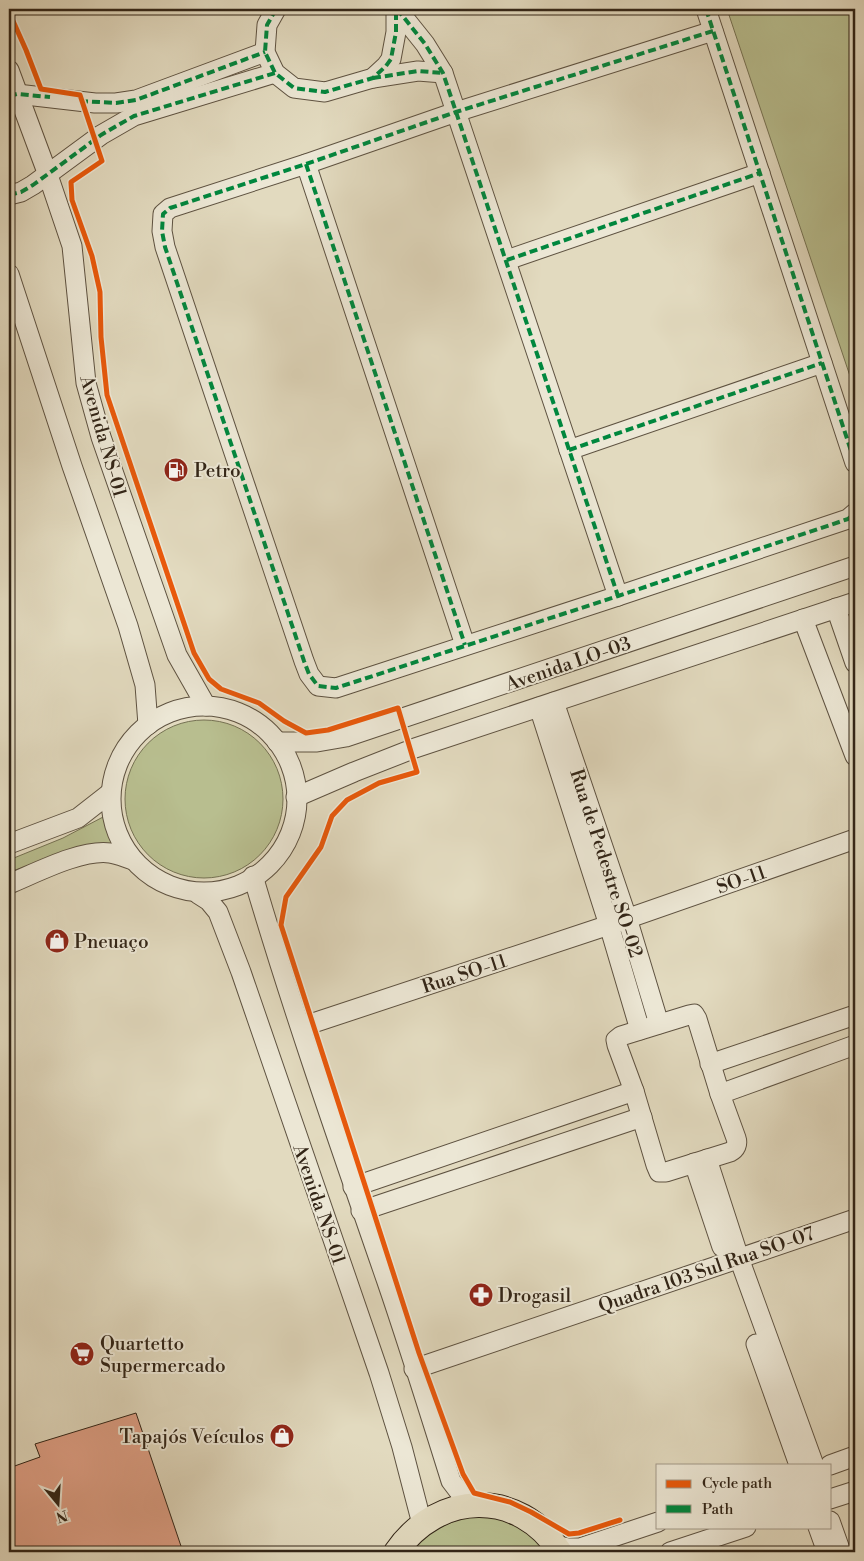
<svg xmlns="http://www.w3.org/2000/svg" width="864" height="1561" font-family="'Libre Bodoni',serif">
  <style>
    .green { fill: #b8be8f; stroke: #757253 }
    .building { fill: #dfa086; stroke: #322517 }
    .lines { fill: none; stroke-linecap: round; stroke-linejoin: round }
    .minor-casing { stroke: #5e5241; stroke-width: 21 }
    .major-casing { stroke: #322517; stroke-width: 26 }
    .minor { stroke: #ece7d5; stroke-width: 19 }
    .major { stroke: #e2dabf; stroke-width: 24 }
    .quiet { stroke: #00873e; stroke-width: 4; stroke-dasharray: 8 4; stroke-linecap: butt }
    .cycleway-casing { stroke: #ece7d5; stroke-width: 8 }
    .cycleway { stroke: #e8590c; stroke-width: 5 }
    .labels { text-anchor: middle; stroke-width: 4; stroke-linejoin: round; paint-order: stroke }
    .street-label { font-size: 19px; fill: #322517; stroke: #ece7d5 }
    .poi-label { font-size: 19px; fill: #322517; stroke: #ece7d5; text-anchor: start }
  </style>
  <rect width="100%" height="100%" fill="#e2dabf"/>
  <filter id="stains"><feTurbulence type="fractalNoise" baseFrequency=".004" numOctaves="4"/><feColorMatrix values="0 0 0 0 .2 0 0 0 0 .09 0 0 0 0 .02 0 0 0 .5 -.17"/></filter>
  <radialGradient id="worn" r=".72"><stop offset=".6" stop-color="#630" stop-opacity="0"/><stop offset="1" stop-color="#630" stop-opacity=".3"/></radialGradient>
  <g class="green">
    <polygon points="727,9 855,9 855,391"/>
    <circle cx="204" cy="799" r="79"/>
    <polygon points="105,816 114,843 76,851 9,872 9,860 63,838"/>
    <polygon points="467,1516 497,1518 525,1530 548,1552 408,1552 426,1533"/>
  </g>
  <polygon class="building" points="136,1413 183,1552 9,1552 9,1468 40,1457 35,1444"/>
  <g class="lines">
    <defs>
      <g id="minor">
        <polyline points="276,9 267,25 265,52 275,73 294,88 325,92 373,78 386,66 391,59 396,32 396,9"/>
        <polyline points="397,9 425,44 443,73 618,596"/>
        <polyline points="706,9 855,463"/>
        <polyline points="713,31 456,112 306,164 170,208 163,214 162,231 165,247 304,661 309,674 318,686 336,688 618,596 848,519 855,513"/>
        <polyline points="9,70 48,175 72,246 86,383 101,437 177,655 206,706"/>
        <polyline points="373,78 418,71 443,73"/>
        <polyline points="9,96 17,94 95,103 116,103 136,100 265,52"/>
        <polyline points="306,164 465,645"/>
        <polyline points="9,195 21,192 33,185 101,135 134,116 275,73"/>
        <polyline points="507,260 760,173"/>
        <polyline points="9,274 72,466 128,626 145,685 148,725"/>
        <polyline points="569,450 822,363"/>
        <polyline points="836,608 855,663"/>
        <polyline points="803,619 855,756"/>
        <polyline points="554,702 627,918 659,1024"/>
        <circle cx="204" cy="799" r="93"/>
        <polyline points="539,707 609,925 640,1030"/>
        <polyline points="277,742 317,742 346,737 855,566"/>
        <polyline points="296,797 354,772 415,748 855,602"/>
        <polyline points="9,844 78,818 110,793"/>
        <path d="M253,876C293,1012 340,1146 386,1279C409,1346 430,1414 451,1481L470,1506"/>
        <path d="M9,884C36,873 81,849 110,853C118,854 126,858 133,860"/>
        <polyline points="198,894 209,901 218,912 241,972 379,1373 402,1447 422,1524"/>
        <path d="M694,1014L697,1019L720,1094L736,1138C738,1144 736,1149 730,1152L666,1172H659L656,1165L634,1091L617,1045L616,1040L621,1036L689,1015Z"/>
        <polyline points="301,1027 609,925 855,839"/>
        <polyline points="710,1064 855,1015"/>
        <polyline points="720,1094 855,1045"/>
        <polyline points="707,1159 739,1258 814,1465"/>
        <polyline points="694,1163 722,1247"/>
        <polyline points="353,1187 634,1091"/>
        <polyline points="361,1211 642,1117"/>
        <polyline points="756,1344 799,1465"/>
        <polyline points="414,1369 855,1219"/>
        <polyline points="830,1465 855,1456"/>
        <polyline points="830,1499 855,1491"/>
        <polyline points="830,1521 841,1552"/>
        <polyline points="818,1527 827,1552"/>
        <polyline points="555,1545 568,1548 580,1548 658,1522"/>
        <polyline points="670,1552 746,1527"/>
      </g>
      <path id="major" d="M396,1552C438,1491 519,1488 560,1552"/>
    </defs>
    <use href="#minor" class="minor-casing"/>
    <use href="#major" class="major-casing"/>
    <use href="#minor" class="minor"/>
    <use href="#major" class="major"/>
    <g class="quiet">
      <polyline points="276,9 267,25 265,52 275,73 294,88 325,92 373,78 386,66 391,59 396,32 396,9"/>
      <polyline points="397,9 425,44 443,73 618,596"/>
      <polyline points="706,9 855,463"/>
      <polyline points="713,31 456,112 306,164 170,208 163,214 162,231 165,247 304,661 309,674 318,686 336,688 618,596 848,519 855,513"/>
      <polyline points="373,78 418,71 443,73"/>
      <polyline points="9,96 17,94 50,97"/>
      <polyline points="80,101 116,103 136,100 265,52"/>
      <polyline points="306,164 465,645"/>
      <polyline points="9,195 21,192 33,185 101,135 134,116 275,73"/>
      <polyline points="507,260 760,173"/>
      <polyline points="569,450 822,363"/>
    </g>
    <defs>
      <polyline id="cycleway" points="9,12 26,50 41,89 80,95 102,161 71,182 72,200 92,256 100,292 101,337 107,395 194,653 209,679 221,689 259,703 284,721 306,733 328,730 398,708 417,772 379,783 347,800 332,816 321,847 286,897 281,925 419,1353 463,1474 474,1493 510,1502 531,1512 569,1534 579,1533 620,1520"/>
    </defs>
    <use href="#cycleway" class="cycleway-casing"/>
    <use href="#cycleway" class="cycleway"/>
  </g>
  <defs>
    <symbol id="fuel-disc" viewBox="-11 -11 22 22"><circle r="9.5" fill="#8f2418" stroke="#ece7d5"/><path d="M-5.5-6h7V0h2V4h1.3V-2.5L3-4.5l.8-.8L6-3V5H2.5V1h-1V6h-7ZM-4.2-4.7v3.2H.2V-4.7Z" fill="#fff"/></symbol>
    <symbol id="shop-disc" viewBox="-11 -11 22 22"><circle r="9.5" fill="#8f2418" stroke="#ece7d5"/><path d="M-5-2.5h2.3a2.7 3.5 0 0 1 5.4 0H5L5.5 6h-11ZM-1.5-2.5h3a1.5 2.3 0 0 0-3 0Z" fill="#fff"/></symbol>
    <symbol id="pharmacy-disc" viewBox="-11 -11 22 22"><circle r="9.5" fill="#8f2418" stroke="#ece7d5"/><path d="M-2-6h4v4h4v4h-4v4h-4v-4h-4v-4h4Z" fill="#fff"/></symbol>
    <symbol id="supermarket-disc" viewBox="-11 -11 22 22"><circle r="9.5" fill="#8f2418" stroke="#ece7d5"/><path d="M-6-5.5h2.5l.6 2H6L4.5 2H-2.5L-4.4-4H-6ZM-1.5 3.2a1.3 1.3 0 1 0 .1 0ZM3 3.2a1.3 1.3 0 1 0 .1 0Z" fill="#fff"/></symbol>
  </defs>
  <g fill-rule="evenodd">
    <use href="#fuel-disc" x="162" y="456" width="28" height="28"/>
    <use href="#shop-disc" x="43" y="927" width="28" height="28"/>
    <use href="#pharmacy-disc" x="467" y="1281" width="28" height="28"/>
    <use href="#supermarket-disc" x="68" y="1340" width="28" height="28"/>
    <use href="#shop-disc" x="268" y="1422" width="28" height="28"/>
  </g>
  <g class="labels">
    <g class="street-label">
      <text transform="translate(104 436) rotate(74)" y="7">Avenida NS-01</text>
      <text transform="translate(568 663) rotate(-19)" y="7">Avenida LO-03</text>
      <text transform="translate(607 863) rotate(72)" y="7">Rua de Pedestre SO-02</text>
      <text transform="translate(741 879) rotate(-19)" y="7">SO-11</text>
      <text transform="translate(464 973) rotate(-18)" y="7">Rua SO-11</text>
      <text transform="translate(320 1204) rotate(71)" y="7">Avenida NS-01</text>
      <text transform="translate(706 1269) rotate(-19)" y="7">Quadra 103 Sul Rua SO-07</text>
    </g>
    <g class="poi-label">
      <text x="194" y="477">Petro</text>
      <text x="74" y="948">Pneuaço</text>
      <text x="498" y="1302">Drogasil</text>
      <text x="100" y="1350">Quartetto<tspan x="100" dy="22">Supermercado</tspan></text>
      <text x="264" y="1443" text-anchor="end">Tapajós Veículos</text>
    </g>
  </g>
  <rect width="864" height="1561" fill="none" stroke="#e2dabf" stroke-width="30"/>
  <rect x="10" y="10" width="844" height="1541" fill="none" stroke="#322517" stroke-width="2.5"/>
  <rect x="15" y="15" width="834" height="1531" fill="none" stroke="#322517"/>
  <rect x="656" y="1464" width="175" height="65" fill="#ece7d5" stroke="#a29989"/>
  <rect x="666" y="1480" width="25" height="8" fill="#e8590c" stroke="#a29989"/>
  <text x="702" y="1488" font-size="15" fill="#322517">Cycle path</text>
  <rect x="666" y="1505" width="25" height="8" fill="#00873e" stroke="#a29989"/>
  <text x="702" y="1514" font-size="15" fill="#322517">Path</text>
  <g transform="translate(58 1504) rotate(162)" stroke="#ece7d5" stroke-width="4" paint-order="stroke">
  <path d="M0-4L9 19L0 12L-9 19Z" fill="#322517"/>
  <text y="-8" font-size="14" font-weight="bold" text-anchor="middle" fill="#322517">N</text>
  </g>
  <rect width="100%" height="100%" filter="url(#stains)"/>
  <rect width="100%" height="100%" fill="url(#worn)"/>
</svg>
